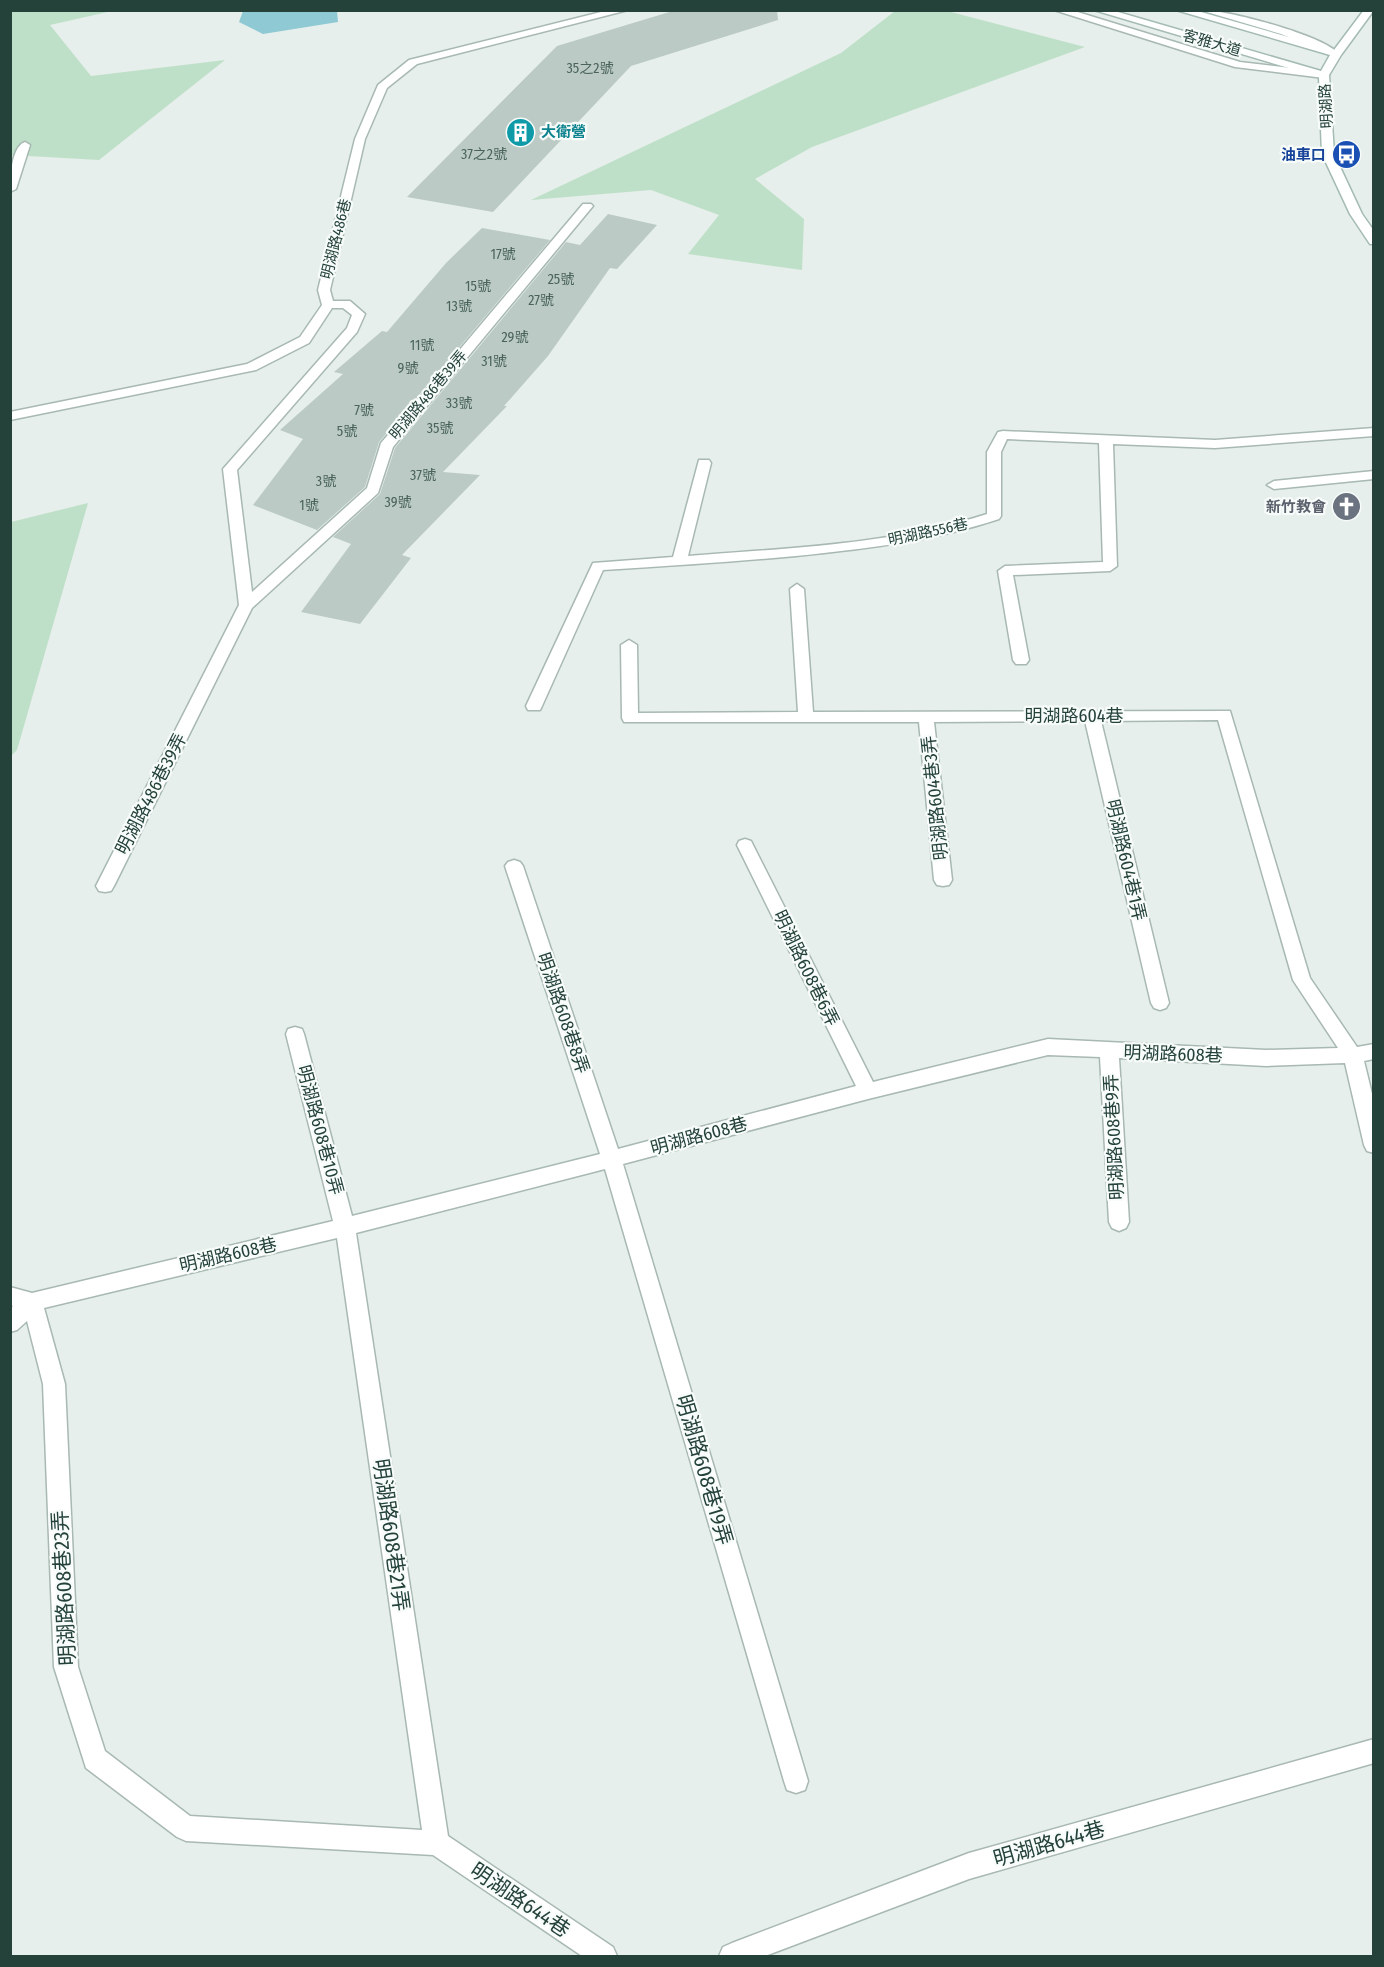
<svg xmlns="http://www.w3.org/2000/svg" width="1384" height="1967" font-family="'Fira Sans Condensed','Noto Sans TC',sans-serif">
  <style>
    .green { fill: #bfe0c8 }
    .water { fill: #8ec9d4 }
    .building { fill: #bbcac4 }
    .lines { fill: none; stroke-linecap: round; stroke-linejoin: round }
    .lane-casing { stroke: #a8b8b2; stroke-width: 3 }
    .secondary-casing { stroke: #a4bbb3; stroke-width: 3 }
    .lane { fill: #fff; fill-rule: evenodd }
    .secondary { fill: #fff; fill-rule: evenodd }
    .labels { text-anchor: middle; stroke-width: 4.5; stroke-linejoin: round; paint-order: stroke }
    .far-number-label { font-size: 14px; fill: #4a645c }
    .far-street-label { font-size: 15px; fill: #24423a; stroke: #f7fbf9 }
    .far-culture-label { font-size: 15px; font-weight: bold; fill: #0d838f; stroke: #f7fbf9; text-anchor: start }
    .far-transit-label { font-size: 15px; font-weight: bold; fill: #164399; stroke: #f7fbf9; text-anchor: end }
    .far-worship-label { font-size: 15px; font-weight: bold; fill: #5b616d; stroke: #f7fbf9; text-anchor: end }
    .street-label { font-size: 18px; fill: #24423a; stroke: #f7fbf9 }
    .near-street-label { font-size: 21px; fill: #24423a; stroke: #f7fbf9 }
  </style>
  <rect width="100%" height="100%" fill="#e6efeb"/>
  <g class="green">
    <polygon points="10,11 112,11 50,25 91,76 225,60 99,160 11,155"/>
    <polygon points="895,11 947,11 1085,47 812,147 755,179 804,219 802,270 688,254 719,215 651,190 531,200 841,53"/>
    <polygon points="88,503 17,750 11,756 11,522"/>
  </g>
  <polygon class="water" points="243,11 337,11 338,22 263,34 239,22"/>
  <g class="building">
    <polygon points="676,10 777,10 778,20 631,66 493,212 407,197 557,46"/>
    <polygon points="608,214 657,225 617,269 610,268 548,356 504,406 507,406 443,472 480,475 402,555 411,558 360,624 301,612 351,544 333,537 380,494 395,448 566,242 580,245"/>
    <polygon points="482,228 550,240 379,442 365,487 317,530 253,505 303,439 280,430 343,374 334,372 382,331 387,332 446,263"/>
  </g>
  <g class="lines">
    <defs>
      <g id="lane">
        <polygon points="609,10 628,10 417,64 387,88 365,139 330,290 333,301 350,301 365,314 357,332 237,470 252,592 367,488 381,443 583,204 591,204 593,206 393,447 378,493 252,608 114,886 111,891 105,892 99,891 96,886 239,605 223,469 347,328 352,315 343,308 332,308 309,343 256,370 10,420 10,412 247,364 300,337 322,305 318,290 355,139 378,85 409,60"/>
        <polygon points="1054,10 1071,10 1240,62 1324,72 1329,75 1324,78 1235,67"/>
        <path d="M1200,10C1228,10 1317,34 1337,52L1328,54L1281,34Z"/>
        <path d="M25,142L30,145L16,189L10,192C10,179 11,147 25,142Z"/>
        <path d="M1374,428V436L1215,448L1113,444L1117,566L1110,571L1013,575L1029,660L1026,664H1016L1013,660L998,571L1005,566L1103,562L1099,443L1007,439L1001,452V516L999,519C933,541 865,549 796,556C731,562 668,566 603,570L542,706L540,710H528L526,706L593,563L673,557L699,460H709L711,463L688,556C787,548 891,545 987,514V452L998,432L1003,431L1215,440Z"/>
        <polygon points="1374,471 1374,479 1274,489 1267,485 1274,481"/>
        <path d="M797,584L804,589L813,712L1230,711L1310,978L1357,1047L1374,1044V1059L1364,1061L1374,1102V1153L1367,1151L1364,1145L1345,1063L1266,1066L1119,1058L1129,1222L1126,1228L1119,1231L1112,1228L1109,1222L1100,1057L1048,1055L868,1099L623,1164L808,1781L805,1790L796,1793L787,1790L784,1781L605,1169L356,1233L448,1836L613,1947L617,1956H582L433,1855L186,1841L177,1837L86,1768L54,1667L43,1384L27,1321L17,1330L10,1332V1309L13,1306L10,1305V1287L32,1293L333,1221L286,1034L288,1029L295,1027L302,1029L304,1034L352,1216L600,1154L505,866L508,862L514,860L520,862L523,866L618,1149L856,1086L737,845L739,841L745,839L751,841L753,845L873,1082L1048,1039L1266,1050L1338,1048L1293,980L1218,720L1101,721L1169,1003L1166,1008L1160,1010L1154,1008L1151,1003L1085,721L934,722L952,880L949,885L943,886L937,885L934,880L919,722H624L622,718L621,645L629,640L637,645L638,713L798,712L790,589ZM337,1238L422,1830L190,1816L105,1751L78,1667L65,1384L44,1308Z"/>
        <polygon points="1374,1739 1374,1763 969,1879 765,1956 719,1956 723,1947 732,1943 969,1853"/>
      </g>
      <polygon id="secondary" points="1094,10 1111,10 1321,71 1330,55 1176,10 1194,10 1334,50 1364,10 1374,10 1341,55 1329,75 1334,154 1362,214 1374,231 1374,244 1370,244 1350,214 1322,154 1319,77"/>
    </defs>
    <use href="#lane" class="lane-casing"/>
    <use href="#secondary" class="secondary-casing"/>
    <use href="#lane" class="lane"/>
    <use href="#secondary" class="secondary"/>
  </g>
  <defs>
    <symbol id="building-disc" viewBox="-11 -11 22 22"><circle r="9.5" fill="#0f9aa8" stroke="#f7fbf9"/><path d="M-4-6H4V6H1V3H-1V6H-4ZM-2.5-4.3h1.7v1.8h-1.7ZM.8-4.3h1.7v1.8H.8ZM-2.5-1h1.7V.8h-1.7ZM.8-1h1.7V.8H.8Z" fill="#fff"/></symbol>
    <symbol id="bus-disc" viewBox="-11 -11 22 22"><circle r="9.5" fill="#1a4fb4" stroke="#f7fbf9"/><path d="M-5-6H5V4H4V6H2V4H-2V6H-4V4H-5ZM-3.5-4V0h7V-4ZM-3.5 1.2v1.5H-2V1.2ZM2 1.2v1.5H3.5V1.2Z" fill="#fff"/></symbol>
    <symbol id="church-disc" viewBox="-11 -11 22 22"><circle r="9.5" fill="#6b7280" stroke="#f7fbf9"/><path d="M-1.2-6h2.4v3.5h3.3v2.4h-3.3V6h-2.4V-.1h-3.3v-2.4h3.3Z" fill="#fff"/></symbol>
  </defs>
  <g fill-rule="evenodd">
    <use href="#building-disc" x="504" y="116" width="33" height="33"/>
    <use href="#bus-disc" x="1330" y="138" width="33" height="33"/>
    <use href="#church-disc" x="1330" y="490" width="33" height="33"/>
  </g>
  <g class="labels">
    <g class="far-number-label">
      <text x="590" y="73">35之2號</text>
      <text x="484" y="159">37之2號</text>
      <text x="503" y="259">17號</text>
      <text x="561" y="284">25號</text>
      <text x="478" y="291">15號</text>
      <text x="541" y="305">27號</text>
      <text x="459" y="311">13號</text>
      <text x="515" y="342">29號</text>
      <text x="422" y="350">11號</text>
      <text x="494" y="366">31號</text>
      <text x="408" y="373">9號</text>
      <text x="459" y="408">33號</text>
      <text x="364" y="415">7號</text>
      <text x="440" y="433">35號</text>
      <text x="347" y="436">5號</text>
      <text x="423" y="480">37號</text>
      <text x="326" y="486">3號</text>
      <text x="398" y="507">39號</text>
      <text x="309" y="510">1號</text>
    </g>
    <g class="far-street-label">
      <text transform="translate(1212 43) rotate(16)" y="5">客雅大道</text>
      <text transform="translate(1326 106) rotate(-93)" y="5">明湖路</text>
      <text transform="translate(336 239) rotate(-76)" y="5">明湖路486巷</text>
      <text transform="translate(428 395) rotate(-50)" y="5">明湖路486巷39弄</text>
      <text transform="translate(928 532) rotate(-12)" y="5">明湖路556巷</text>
    </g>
    <g class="far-culture-label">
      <text x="541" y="137">大衛營</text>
    </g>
    <g class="far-transit-label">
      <text x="1326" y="160">油車口</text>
    </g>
    <g class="far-worship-label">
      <text x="1326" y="512">新竹教會</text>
    </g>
    <g class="street-label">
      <text x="1074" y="722">明湖路604巷</text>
      <text transform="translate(151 794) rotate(-63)" y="6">明湖路486巷39弄</text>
      <text transform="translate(935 798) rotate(-96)" y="6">明湖路604巷3弄</text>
      <text transform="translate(1126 860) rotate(77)" y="6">明湖路604巷1弄</text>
      <text transform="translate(806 968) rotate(64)" y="6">明湖路608巷6弄</text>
      <text transform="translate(563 1013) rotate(71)" y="6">明湖路608巷8弄</text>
      <text transform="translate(1173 1054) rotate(2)" y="6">明湖路608巷</text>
      <text transform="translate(320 1130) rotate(75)" y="6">明湖路608巷10弄</text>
      <text transform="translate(699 1136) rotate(-15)" y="6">明湖路608巷</text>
      <text transform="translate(1114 1137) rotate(-93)" y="6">明湖路608巷9弄</text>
      <text transform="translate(228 1255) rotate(-13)" y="6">明湖路608巷</text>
    </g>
    <g class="near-street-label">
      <text transform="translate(704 1470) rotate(74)" y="7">明湖路608巷19弄</text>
      <text transform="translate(391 1535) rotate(82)" y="7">明湖路608巷21弄</text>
      <text transform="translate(64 1588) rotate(-93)" y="7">明湖路608巷23弄</text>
      <text transform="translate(1049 1844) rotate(-16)" y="7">明湖路644巷</text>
      <text transform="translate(520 1900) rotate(34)" y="7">明湖路644巷</text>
    </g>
  </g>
  <rect width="1384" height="1967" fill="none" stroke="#24423a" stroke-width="24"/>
</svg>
